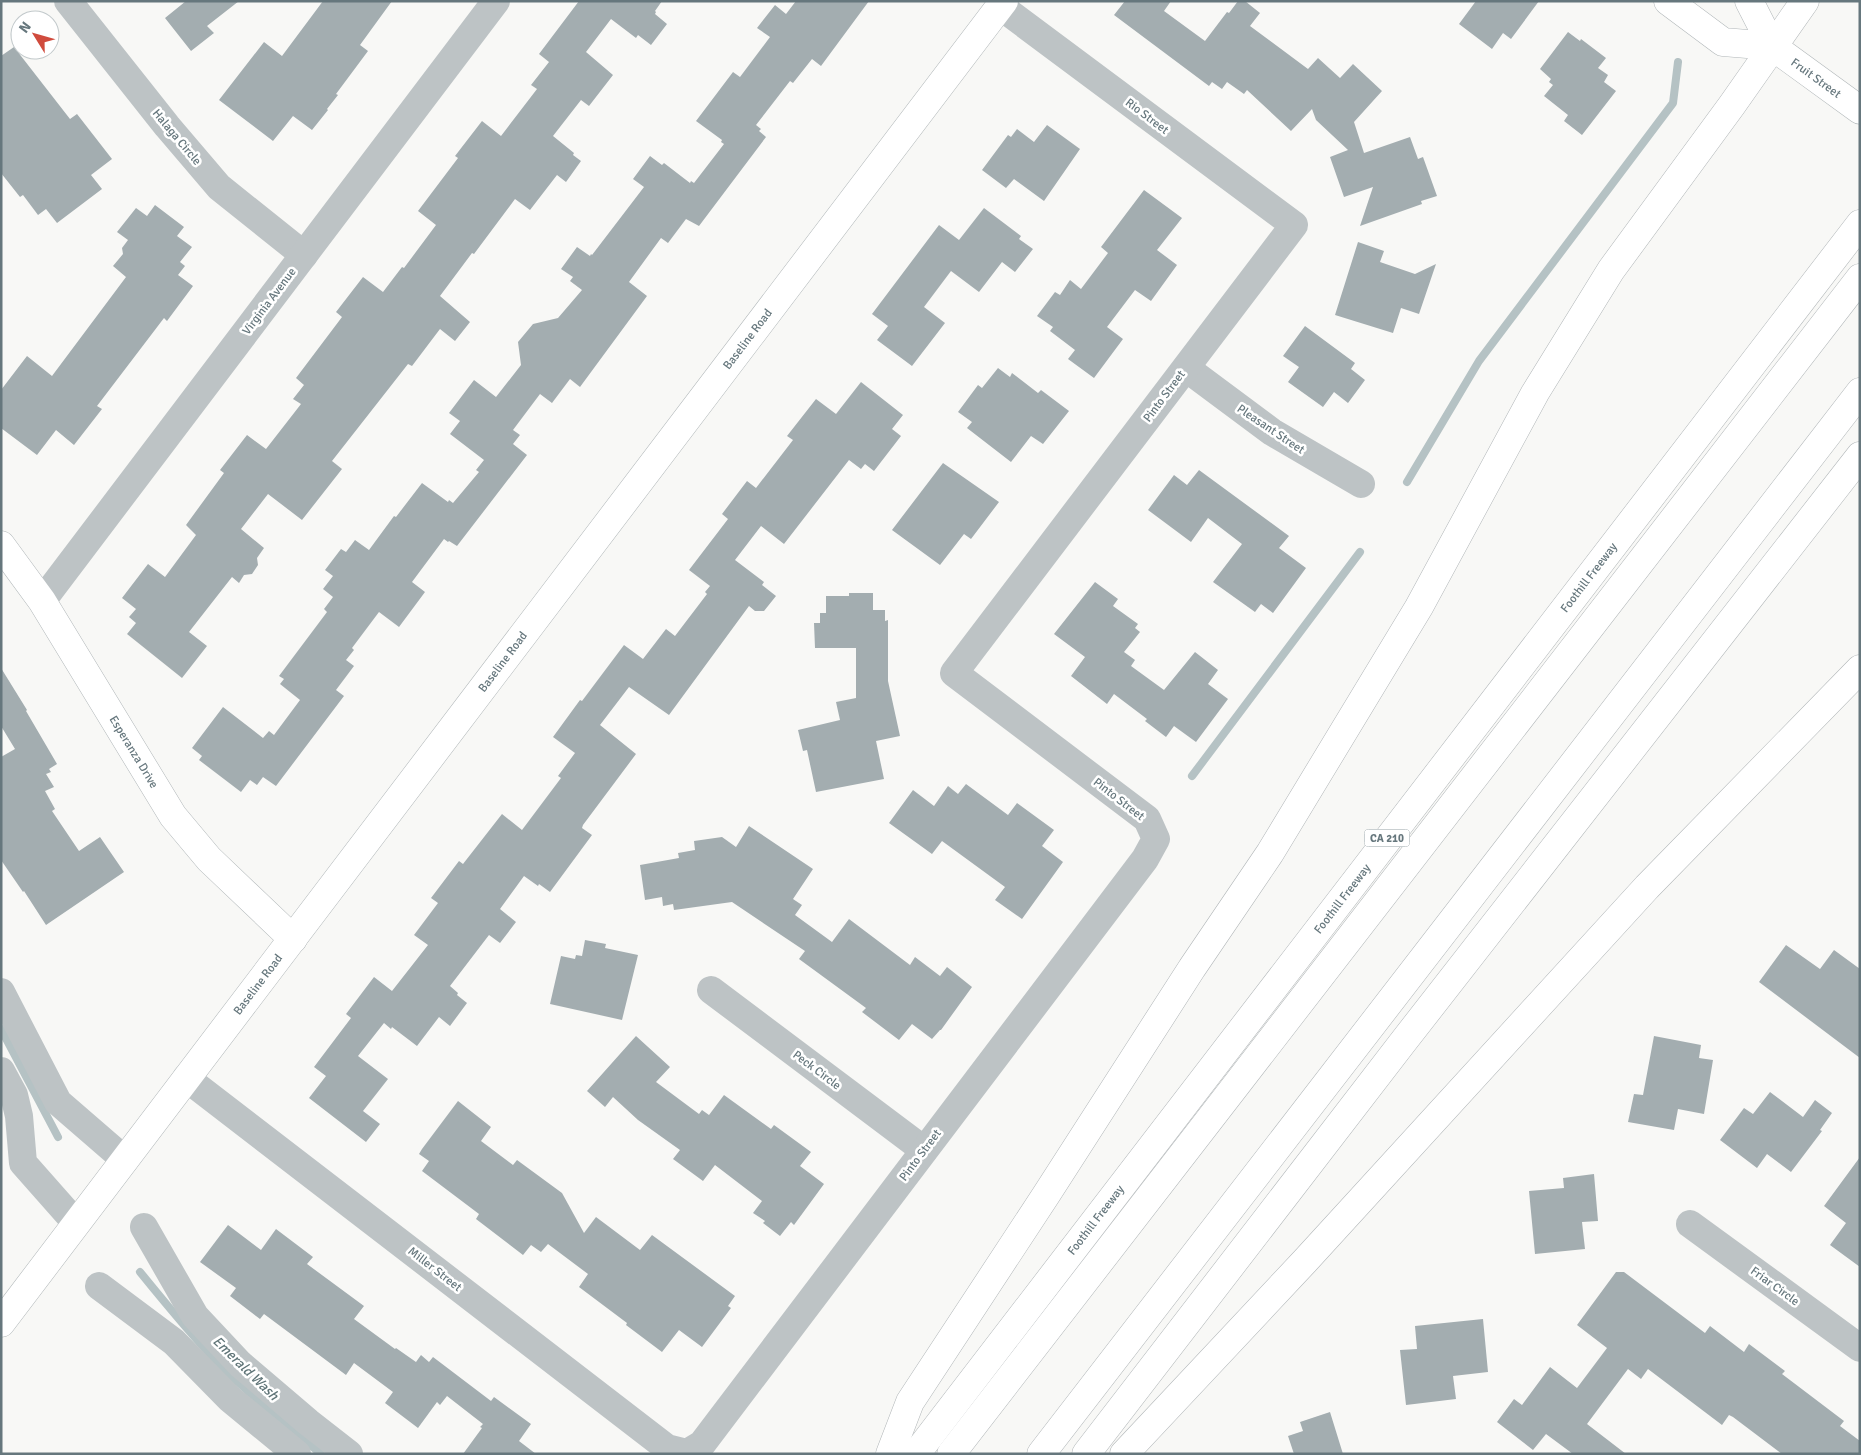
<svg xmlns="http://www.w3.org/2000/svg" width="1861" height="1455" font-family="Signika,sans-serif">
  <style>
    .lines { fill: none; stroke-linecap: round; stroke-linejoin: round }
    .stream { stroke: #b5c2c4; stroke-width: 8 }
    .building { fill: #a3adb0 }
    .major-casing { stroke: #b1b7b9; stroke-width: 29 }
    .highway-casing { stroke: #b1b6b8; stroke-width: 29 }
    .minor { stroke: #bdc3c5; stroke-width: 28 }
    .major { stroke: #fff; stroke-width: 28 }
    .highway { stroke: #fff; stroke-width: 28 }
    .labels { text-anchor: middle; stroke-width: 5; stroke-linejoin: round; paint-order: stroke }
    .shield { fill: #fff; stroke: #94a0a4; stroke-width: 1 }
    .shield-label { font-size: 11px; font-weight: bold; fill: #66777d }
    .street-label { font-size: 12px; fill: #66777d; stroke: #fff }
    .water-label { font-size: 14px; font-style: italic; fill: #607578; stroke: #fff }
  </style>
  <rect width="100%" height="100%" fill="#f8f8f6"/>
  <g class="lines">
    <g class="stream">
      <polyline points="1407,482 1479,361 1673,103 1678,62"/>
      <polyline points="1192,776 1360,552"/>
      <polyline points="1,1029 58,1137"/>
      <path d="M140,1272C166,1304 192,1336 220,1365C252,1397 287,1425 321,1454"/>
    </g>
  </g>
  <g class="building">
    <polygon points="186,1 239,1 207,26 214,33 191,51 165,18"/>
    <polygon points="323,1 392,1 360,45 368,51 336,94 338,95 327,109 328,110 312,130 293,116 273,141 219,100 264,42 282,56"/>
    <polygon points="579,1 662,1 655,11 656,12 655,14 667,24 651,45 638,35 636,38 611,19 586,52 613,75 589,106 581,100 553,136 574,153 573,155 581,161 566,182 557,175 530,210 515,199 474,254 472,253 440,296 470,322 455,341 440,329 412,366 408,364 332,461 342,469 302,520 268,494 241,529 264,548 257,558 258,565 252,574 244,575 239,583 232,577 189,632 207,646 182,678 127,634 136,623 129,617 136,609 122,598 148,564 165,577 196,535 186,525 224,473 220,470 247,435 266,449 301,404 293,399 304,385 296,378 342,317 336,312 363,277 383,292 402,267 404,268 436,225 418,211 458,158 455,156 482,121 501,136 537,89 531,85 549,62 539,54"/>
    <polygon points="796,1 869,1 821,66 812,59 793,83 790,81 756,125 761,129 759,131 766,137 699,226 686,219 668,243 661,238 629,282 647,296 580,387 570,379 552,403 540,394 513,430 520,435 513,444 527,455 457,546 449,541 448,542 444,539 412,582 425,592 399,627 379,612 352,648 354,650 346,660 354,666 336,690 344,696 276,786 263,777 257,785 250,780 241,792 199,760 202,756 192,748 223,707 263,738 269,731 274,735 300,700 280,684 284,679 279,676 327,612 324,609 333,597 323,589 333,576 325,570 341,549 346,552 355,540 369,550 394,516 396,517 422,483 448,502 449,500 453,503 479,472 476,470 484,460 450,434 460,421 449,413 474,380 496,397 521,365 518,342 533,324 558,318 582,290 570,281 573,277 561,269 577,247 590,256 591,254 592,255 644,187 633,179 650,156 662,165 664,163 690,183 691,181 694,183 724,144 721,142 722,140 696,121 733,72 740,77 770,37 757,28 775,5 786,14"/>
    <polygon points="1125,1 1171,1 1164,11 1205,41 1227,12 1229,13 1238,1 1245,1 1260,13 1250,26 1308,69 1318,58 1340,78 1353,64 1382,91 1354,122 1364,153 1410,137 1418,159 1423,157 1437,196 1421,201 1422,204 1360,226 1373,187 1344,197 1330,157 1348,150 1316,120 1312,109 1291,131 1247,90 1244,94 1227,82 1222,89 1212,82 1209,86 1114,15"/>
    <polygon points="1476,1 1539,1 1511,39 1503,33 1492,49 1459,24"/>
    <polygon points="1568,32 1580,41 1581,39 1606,58 1598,68 1608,75 1604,82 1616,91 1582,135 1564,121 1568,115 1544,96 1553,85 1549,82 1551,79 1540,69"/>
    <polygon points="14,47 70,119 77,114 112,159 91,175 102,189 57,223 46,209 38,215 23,195 20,197 1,173 1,56"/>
    <polygon points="1047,125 1080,149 1044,201 1014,179 1006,188 982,170 1008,135 1011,137 1017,129 1034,142"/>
    <polygon points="1144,190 1182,218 1157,250 1177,265 1151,301 1135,290 1107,327 1123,339 1094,378 1068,359 1075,350 1050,331 1053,327 1037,316 1055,292 1060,295 1070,280 1081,289 1108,253 1101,247"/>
    <polygon points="155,205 184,227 177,236 192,247 180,262 185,266 178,275 193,286 167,321 164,318 97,406 102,409 74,445 56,430 37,455 1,428 1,390 27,356 52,376 126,277 113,266 123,254 122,248 128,240 117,232 136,208 147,216"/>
    <polygon points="984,208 1021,236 1019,239 1033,249 1015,272 1002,262 979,292 951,271 924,307 945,323 912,366 877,340 888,326 872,314 939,225 959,240"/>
    <polygon points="1358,242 1384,251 1380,262 1415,274 1436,264 1419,314 1401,308 1393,333 1335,315"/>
    <polygon points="1305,326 1355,363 1351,369 1365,380 1348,403 1334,392 1323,407 1288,382 1299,367 1283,356"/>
    <polygon points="998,368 1010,377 1012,373 1038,393 1041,390 1069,411 1043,444 1031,436 1011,462 967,428 972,422 958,412 978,385 982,388"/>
    <polygon points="861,382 903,415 892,429 901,436 874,471 865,464 861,469 849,460 784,544 761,526 735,560 764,582 762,585 776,596 764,611 755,611 749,606 669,715 629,687 600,725 636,754 583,825 582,828 592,835 550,892 539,884 538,886 524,876 500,909 516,922 500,943 489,935 450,986 458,993 457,995 467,1003 450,1026 439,1017 417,1046 392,1027 391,1029 384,1023 358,1056 388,1079 363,1111 380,1124 366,1142 309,1098 326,1076 314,1067 351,1018 346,1014 374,977 392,991 428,945 414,935 438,903 431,898 459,861 463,864 502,814 522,830 561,778 558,776 575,753 553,737 580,700 582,701 624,645 643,659 666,629 675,636 707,594 705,592 710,586 689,570 728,519 722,514 747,481 756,488 793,440 787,436 816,399 836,414"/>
    <polygon points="943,463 999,502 971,539 964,534 940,565 892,530"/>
    <polygon points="1199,470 1289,536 1279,548 1306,568 1273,613 1261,604 1255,612 1213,582 1242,544 1208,518 1191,542 1148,510 1174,475 1187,485"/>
    <polygon points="1095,582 1118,599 1113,606 1138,624 1135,628 1140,632 1124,652 1135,660 1131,666 1164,690 1195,652 1218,670 1208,684 1228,699 1196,742 1174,726 1166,737 1145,721 1147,719 1114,694 1107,704 1071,676 1085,657 1054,634"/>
    <polygon points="849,593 873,593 873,610 885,610 885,621 888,620 888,681 900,736 876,741 884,779 816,792 807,750 803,751 798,730 840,720 836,702 856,698 856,648 815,648 814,623 820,623 820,613 826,613 826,596 849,596"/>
    <polygon points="1,668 27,710 26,711 57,764 49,769 51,772 46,774 54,787 45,791 55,809 52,811 79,851 100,837 124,872 46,925 24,891 23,892 1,860 1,757 15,749 1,726"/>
    <polygon points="966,784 1008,815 1017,803 1054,830 1042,846 1063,862 1022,919 995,900 1005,887 942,841 932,854 889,823 913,790 934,806 948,786 958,794"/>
    <polygon points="749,826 813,869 793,899 802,905 795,915 832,942 849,919 910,965 915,957 940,976 947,967 972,987 941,1030 940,1030 932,1039 912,1024 899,1040 862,1012 866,1008 799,959 805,951 732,902 674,910 673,904 663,906 662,897 645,900 640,865 679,858 678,853 695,850 694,841 722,837 736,847"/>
    <polygon points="585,940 606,944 605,948 638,955 622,1020 550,1004 561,956 575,959 576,955 582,956"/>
    <polygon points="1786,945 1820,969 1834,950 1860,969 1860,1058 1759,982"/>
    <polygon points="636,1036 670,1067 656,1082 699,1114 702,1110 709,1115 724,1095 771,1129 774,1125 811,1152 800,1166 824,1184 794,1225 791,1222 780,1236 763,1223 765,1221 753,1213 762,1201 715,1165 703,1181 673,1159 680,1150 638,1120 613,1097 605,1107 587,1091"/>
    <polygon points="1654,1036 1701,1045 1699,1058 1713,1060 1704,1114 1678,1109 1674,1130 1628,1122 1634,1094 1643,1095"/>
    <polygon points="1770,1092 1803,1117 1815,1100 1832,1113 1820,1130 1822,1131 1791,1172 1767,1154 1757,1168 1720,1140 1744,1108 1753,1114"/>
    <polygon points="458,1101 491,1127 481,1141 513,1165 517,1160 562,1193 584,1233 596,1217 640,1250 652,1235 735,1296 728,1306 731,1308 702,1347 679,1330 662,1352 626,1325 627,1323 579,1287 588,1274 548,1244 541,1252 531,1245 523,1255 476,1219 479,1214 422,1171 429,1161 419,1154 422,1149"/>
    <polygon points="1860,1157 1860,1267 1830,1245 1846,1223 1824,1206"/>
    <polygon points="1594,1174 1598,1221 1582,1222 1585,1249 1535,1254 1529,1191 1564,1188 1563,1178"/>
    <polygon points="228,1225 261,1250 276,1229 313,1257 307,1264 364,1306 354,1319 395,1349 396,1348 416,1362 421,1355 429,1362 433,1357 491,1401 494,1397 531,1424 519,1441 536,1454 463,1454 482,1428 480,1427 483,1424 447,1396 440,1405 437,1402 418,1428 385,1403 393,1392 354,1363 346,1375 264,1314 260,1319 230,1296 236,1288 200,1262"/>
    <polygon points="1616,1272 1624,1272 1705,1333 1710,1326 1744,1352 1749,1344 1785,1371 1782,1374 1844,1421 1840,1426 1860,1441 1860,1454 1782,1454 1733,1417 1729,1415 1722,1425 1648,1369 1641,1379 1628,1369 1587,1424 1626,1454 1573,1454 1546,1434 1533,1450 1497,1422 1514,1399 1522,1405 1550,1367 1577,1388 1607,1348 1577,1325"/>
    <polygon points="1483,1319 1488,1372 1453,1376 1456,1399 1406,1405 1400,1350 1417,1349 1415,1326"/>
    <polygon points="1330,1412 1343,1454 1294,1454 1288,1436 1303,1431 1300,1422"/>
  </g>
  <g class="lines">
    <defs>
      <g id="major">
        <polyline points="1668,1 1723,42 1772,46"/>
        <path id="s1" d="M1749,1L1772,46L1860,110"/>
        <path id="s2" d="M1,545L42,601L173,816L209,859L293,939"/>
        <path id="s3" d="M1,1323L1004,1"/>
      </g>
      <g id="highway">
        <polyline points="890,1454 910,1402 1046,1195 1192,968 1270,853 1419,607 1535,393 1611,270 1732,105 1805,1"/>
        <path id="s4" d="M916,1454L1860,224"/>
        <polyline points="951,1454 1860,278"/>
        <polyline points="1041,1454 1860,392"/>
        <polyline points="1086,1454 1403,1042 1860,456"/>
        <polyline points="1124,1454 1305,1261 1647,887 1860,669"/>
      </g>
    </defs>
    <use href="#major" class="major-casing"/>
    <use href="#highway" class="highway-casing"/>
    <g class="minor">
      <polyline points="68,1 167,126 219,187 304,255"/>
      <polyline points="1186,368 1272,432 1361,484"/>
      <polyline points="42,601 496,1"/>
      <polyline points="711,990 924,1150"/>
      <polyline points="1,992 58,1102 125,1160"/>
      <polyline points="1,1071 14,1095 19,1116 23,1163 76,1223"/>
      <polyline points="186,1078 667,1448 687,1453 702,1444 1145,859 1156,839 1147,819 954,673 1294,225 1000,6"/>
      <polyline points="1690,1224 1860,1348"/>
      <polyline points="144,1227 195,1316 240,1364 308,1422 349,1454"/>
      <polyline points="99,1286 174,1342 230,1399 297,1454"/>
    </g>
    <use href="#major" class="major"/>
    <use href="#highway" class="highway"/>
  </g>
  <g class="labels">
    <rect class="shield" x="1364.5" y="829.5" width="45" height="17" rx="4"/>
    <g class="shield-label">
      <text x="1387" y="842">CA 210</text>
    </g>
    <g class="street-label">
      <text dy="4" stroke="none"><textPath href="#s1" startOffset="105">Fruit Street</textPath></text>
      <text transform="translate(1147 116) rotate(37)" y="4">Rio Street</text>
      <text transform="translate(177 137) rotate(50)" y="4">Halaga Circle</text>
      <text transform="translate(269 301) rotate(-53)" y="4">Virginia Avenue</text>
      <text dy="4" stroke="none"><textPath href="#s3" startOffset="1235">Baseline Road</textPath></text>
      <text transform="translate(1164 396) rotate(-53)" y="4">Pinto Street</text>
      <text transform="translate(1271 429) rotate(34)" y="4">Pleasant Street</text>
      <text dy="4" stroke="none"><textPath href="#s4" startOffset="1105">Foothill Freeway</textPath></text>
      <text dy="4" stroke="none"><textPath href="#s3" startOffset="830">Baseline Road</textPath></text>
      <text dy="4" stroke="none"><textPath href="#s2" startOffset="246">Esperanza Drive</textPath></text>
      <text transform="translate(1119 799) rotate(38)" y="4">Pinto Street</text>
      <text dy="4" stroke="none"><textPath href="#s4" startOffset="700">Foothill Freeway</textPath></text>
      <text dy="4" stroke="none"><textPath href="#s3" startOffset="425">Baseline Road</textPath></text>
      <text transform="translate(817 1070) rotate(37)" y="4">Peck Circle</text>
      <text transform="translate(920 1155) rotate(-53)" y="4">Pinto Street</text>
      <text dy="4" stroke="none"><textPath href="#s4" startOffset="295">Foothill Freeway</textPath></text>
      <text transform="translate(435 1269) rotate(38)" y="4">Miller Street</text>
      <text transform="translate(1775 1286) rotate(36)" y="4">Friar Circle</text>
    </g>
    <g class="water-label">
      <text transform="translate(246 1368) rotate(44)" y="5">Emerald Wash</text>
    </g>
  </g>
  <rect width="1861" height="1455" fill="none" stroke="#66777d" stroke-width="5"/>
  <g transform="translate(35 35) rotate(307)"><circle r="24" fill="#ffffff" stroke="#c2c9cb"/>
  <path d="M0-4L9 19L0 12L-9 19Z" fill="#d04b3d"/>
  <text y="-8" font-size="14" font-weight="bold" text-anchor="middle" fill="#66777d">N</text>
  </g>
</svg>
